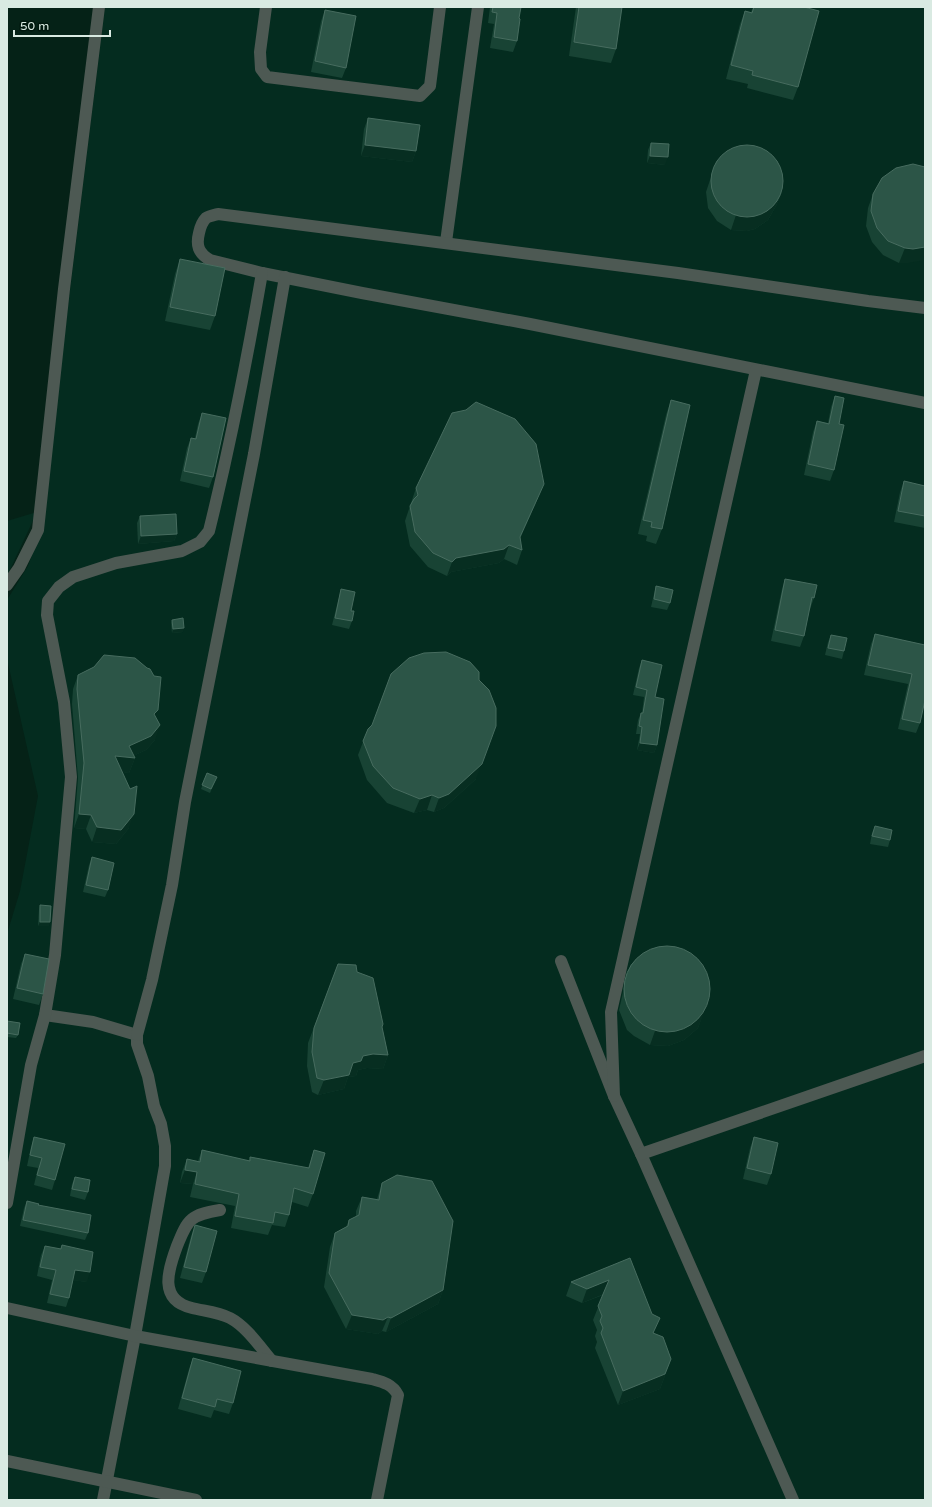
<svg xmlns="http://www.w3.org/2000/svg" width="932" height="1507" font-family="'Varela Round',sans-serif">
  <style>
    .built { fill: #042c1f }
    .lines { fill: none; stroke-linecap: round; stroke-linejoin: round }
    .minor { stroke: #4d5953; stroke-width: 12 }
    .wall { fill: #184334 }
    .shaded-wall { fill: #072e21 }
    .building { fill: #2c5547; stroke: #476c5f }
  </style>
  <rect width="100%" height="100%" fill="#052217"/>
  <g class="built">
    <polygon points="105,7 925,7 925,1500 7,1500 7,934 20,891 38,796 7,659 7,600 28,566 40,533"/>
    <polygon points="37,512 7,576 7,521"/>
  </g>
  <g class="lines">
    <g class="minor">
      <polyline points="266,7 260,52 261,69 267,77 420,96 430,86 440,7"/>
      <polyline points="446,242 478,7"/>
      <path d="M925,308L868,301L678,273L218,214C215,215 209,216 206,218C202,222 200,228 199,233C196,245 198,253 210,260L262,273L362,293L530,324L925,403"/>
      <polyline points="7,585 19,568 38,530 64,289 99,7"/>
      <polyline points="561,961 614,1096 641,1154 793,1500"/>
      <polyline points="45,1015 93,1022 137,1035 137,1044 148,1076 154,1106 161,1124 165,1146 165,1166 135,1336 103,1500"/>
      <polyline points="137,1035 152,980 172,885 185,802 254,454 285,277"/>
      <polyline points="614,1096 611,1012 756,370"/>
      <polyline points="641,1154 925,1056"/>
      <path d="M7,1203L31,1065L45,1015L55,955L71,777L64,702L47,615L48,601L59,587L73,577L116,563L182,551L200,542L209,531C230,446 247,360 262,273"/>
      <path d="M220,1210C191,1215 188,1218 177,1246C168,1270 158,1300 192,1308C204,1311 218,1312 230,1318C247,1327 260,1347 272,1361"/>
      <path d="M7,1308L135,1336L372,1379C383,1382 392,1384 398,1395L377,1500"/>
      <polyline points="7,1461 196,1500"/>
    </g>
  </g>
  <g class="wall">
    <polygon points="490,7 521,7 519,18 517,41 513,52 490,48 494,24 488,23"/>
    <polygon points="576,7 622,7 616,49 611,63 569,56"/>
    <polygon points="753,7 804,7 798,87 793,100 747,88 748,84 726,79 740,24 745,11 751,12"/>
    <polygon points="325,10 346,68 342,78 311,72 321,21"/>
    <polygon points="368,118 416,151 412,162 361,156 364,129"/>
    <polygon points="651,143 665,165 647,163 648,150"/>
    <polygon points="716,162 782,192 776,206 768,220 755,229 747,231 731,230 717,221 708,208 706,192"/>
    <polygon points="925,167 908,263 899,263 883,255 872,242 866,226 868,208 873,194"/>
    <polygon points="180,259 215,316 210,330 165,321 175,274"/>
    <polygon points="835,396 839,424 834,470 830,481 804,475 813,432 817,421 828,423 831,407"/>
    <polygon points="671,400 662,529 656,544 646,541 647,536 638,534 666,415"/>
    <polygon points="202,413 213,477 209,488 180,481 187,448 191,438 195,438 198,424"/>
    <polygon points="904,481 925,486 925,528 894,522 900,492"/>
    <polygon points="416,488 538,498 520,539 522,550 517,565 504,559 499,563 451,572 447,576 428,567 410,546 405,521"/>
    <polygon points="140,516 177,534 174,541 138,544 137,523"/>
    <polygon points="785,579 814,598 810,609 809,609 804,636 800,647 771,641 782,589"/>
    <polygon points="656,586 670,603 667,610 651,607 654,594"/>
    <polygon points="341,589 351,611 352,621 349,629 332,625"/>
    <polygon points="172,620 183,632 172,633 171,623"/>
    <polygon points="875,634 925,645 920,723 916,733 898,729 908,684 864,675 871,644"/>
    <polygon points="831,635 844,651 842,659 825,655 828,642"/>
    <polygon points="642,660 655,697 657,745 654,753 637,750 640,734 636,734 638,720 641,713 642,713 644,697 633,695 639,668"/>
    <polygon points="78,675 155,716 155,740 146,750 133,756 135,758 129,773 122,772 129,828 116,844 92,842 86,829 74,828 78,778 72,704 73,689"/>
    <polygon points="368,729 476,779 444,808 434,812 427,810 414,813 387,803 367,780 358,755"/>
    <polygon points="207,773 217,777 210,793 201,789"/>
    <polygon points="875,826 890,840 888,847 870,844 872,833"/>
    <polygon points="92,857 108,890 105,897 83,892 89,865"/>
    <polygon points="40,905 49,926 38,926 39,909"/>
    <polygon points="25,954 43,994 39,1005 13,999 21,964"/>
    <polygon points="338,964 357,972 382,1027 388,1055 383,1069 367,1068 358,1070 356,1076 348,1077 344,1089 318,1095 312,1092 307,1066 308,1043"/>
    <polygon points="631,964 704,1011 698,1028 684,1040 668,1046 650,1045 634,1036 627,1030 619,1010 626,979"/>
    <polygon points="7,1021 18,1035 16,1038 7,1037"/>
    <polygon points="34,1137 55,1180 52,1190 34,1185 38,1168 27,1166 31,1147"/>
    <polygon points="754,1137 771,1174 767,1185 743,1179 750,1148"/>
    <polygon points="202,1150 249,1161 250,1157 308,1168 314,1150 313,1194 308,1207 292,1202 289,1215 285,1227 272,1225 268,1235 231,1228 235,1206 190,1197 193,1184 180,1183 182,1172 187,1159 198,1161"/>
    <polygon points="75,1177 88,1192 85,1200 70,1196 72,1184"/>
    <polygon points="382,1183 443,1290 438,1304 386,1332 382,1331 378,1334 346,1329 324,1287 330,1247 335,1233 346,1227 349,1220 356,1217 356,1211 362,1197 377,1199"/>
    <polygon points="27,1201 38,1205 88,1233 85,1240 20,1226 24,1208"/>
    <polygon points="195,1225 206,1272 202,1283 180,1278 191,1236"/>
    <polygon points="62,1245 87,1282 73,1280 69,1298 66,1307 47,1303 52,1280 37,1276 41,1255 45,1246 60,1249"/>
    <polygon points="630,1258 654,1333 671,1359 660,1389 618,1405 595,1348 597,1342 595,1336 597,1330 593,1320 603,1295 582,1303 566,1296 571,1282"/>
    <polygon points="193,1358 233,1403 229,1414 214,1410 211,1418 178,1409 189,1369"/>
  </g>
  <g class="shaded-wall">
    <polygon points="365,145 416,151 412,162 361,156"/>
    <polygon points="650,156 668,157 665,165 647,163"/>
    <polygon points="782,192 776,206 768,220 755,229 747,231 731,230 736,215"/>
    <polygon points="925,247 925,260 908,263 899,263 905,248"/>
    <polygon points="544,484 538,498 516,548 520,537"/>
    <polygon points="177,534 174,541 138,544 141,536"/>
    <polygon points="509,545 504,559 499,563 451,572 447,576 452,562 456,558"/>
    <polygon points="184,628 183,632 172,633 173,629"/>
    <polygon points="160,725 155,740 146,750 129,758 135,758 129,773 110,771 115,756 129,746"/>
    <polygon points="491,740 476,779 444,808 434,812 439,798"/>
    <polygon points="640,743 657,745 654,753 637,750"/>
    <polygon points="432,795 427,810 414,813 420,799"/>
    <polygon points="79,814 91,815 86,829 74,828"/>
    <polygon points="134,814 129,828 116,844 92,842 97,827"/>
    <polygon points="40,922 50,922 49,926 38,926"/>
    <polygon points="710,997 698,1028 684,1040 668,1046 650,1045 655,1031"/>
    <polygon points="373,1054 388,1055 383,1069 367,1068 358,1070 356,1076 348,1077 344,1089 318,1095 324,1080 353,1063 363,1056"/>
    <polygon points="185,1170 197,1172 193,1184 180,1183"/>
    <polygon points="75,1270 90,1272 87,1282 71,1280"/>
    <polygon points="609,1280 604,1294 582,1303 587,1289"/>
    <polygon points="443,1290 438,1304 386,1332 391,1318"/>
    <polygon points="352,1315 388,1317 382,1331 378,1334 346,1329"/>
    <polygon points="671,1359 660,1389 618,1405 623,1391"/>
  </g>
  <g class="building">
    <polygon points="493,7 521,7 519,18 520,19 517,41 494,37 497,13 492,12"/>
    <polygon points="579,7 622,7 616,49 574,42"/>
    <polygon points="754,7 804,7 819,11 798,87 752,75 753,71 731,65 745,11 752,13"/>
    <polygon points="325,10 356,16 346,68 315,61"/>
    <polygon points="368,118 420,125 416,151 365,145"/>
    <polygon points="651,143 669,144 668,157 650,156"/>
    <circle cx="747" cy="181" r="36"/>
    <polygon points="913,164 925,167 925,247 913,249 905,248 888,241 877,228 871,211 873,194 882,178 896,168"/>
    <polygon points="180,259 225,268 215,316 170,307"/>
    <polygon points="835,396 844,398 839,424 844,425 834,470 808,464 817,421 829,424"/>
    <polygon points="671,400 690,405 662,529 651,527 652,522 643,520"/>
    <polygon points="476,402 515,419 536,444 544,484 520,537 522,550 509,545 504,549 456,558 452,562 433,553 415,532 410,506 414,499 418,495 416,488 452,413 466,410"/>
    <polygon points="202,413 226,418 213,477 184,471 191,438 196,439"/>
    <polygon points="904,481 925,486 925,516 898,511"/>
    <polygon points="176,514 177,534 141,536 140,516"/>
    <polygon points="785,579 817,585 814,598 812,597 804,636 775,630"/>
    <polygon points="656,586 673,590 670,603 654,599"/>
    <polygon points="341,589 355,592 351,611 354,611 352,621 335,618"/>
    <polygon points="183,618 184,628 173,629 172,620"/>
    <polygon points="875,634 925,645 925,700 920,723 902,719 912,674 868,665"/>
    <polygon points="831,635 847,638 844,651 828,648"/>
    <polygon points="446,652 470,662 479,672 479,680 489,690 496,708 496,726 482,764 449,794 439,798 432,795 420,799 393,788 373,766 363,741 368,729 372,725 391,674 409,658 424,653"/>
    <polygon points="104,655 135,658 147,668 150,669 154,676 161,677 158,710 154,714 160,725 151,736 129,746 135,758 115,756 130,789 137,786 134,814 121,830 97,827 91,815 79,814 84,763 77,689 78,675 94,667"/>
    <polygon points="642,660 662,665 655,697 664,699 657,745 640,743 642,727 639,726 641,713 643,713 647,690 636,687"/>
    <polygon points="207,773 217,777 211,789 202,785"/>
    <polygon points="875,826 892,830 890,840 872,836"/>
    <polygon points="92,857 114,863 108,890 86,885"/>
    <polygon points="40,905 51,906 50,922 40,922"/>
    <circle cx="667" cy="989" r="43"/>
    <polygon points="25,954 49,959 43,994 17,988"/>
    <polygon points="338,964 356,965 357,972 373,978 383,1024 382,1027 388,1055 373,1054 363,1056 361,1061 353,1063 349,1075 324,1080 317,1078 312,1052 314,1028"/>
    <polygon points="7,1021 20,1023 18,1035 7,1033"/>
    <polygon points="34,1137 65,1144 55,1180 37,1175 42,1158 30,1155"/>
    <polygon points="754,1137 778,1143 771,1174 747,1168"/>
    <polygon points="202,1150 250,1161 250,1157 309,1168 314,1150 325,1153 313,1194 294,1188 289,1215 275,1212 273,1223 235,1216 239,1194 195,1184 197,1172 185,1170 187,1159 200,1162"/>
    <polygon points="397,1175 432,1181 453,1221 443,1290 391,1318 388,1317 383,1320 352,1315 329,1273 335,1233 348,1226 349,1220 359,1215 362,1197 379,1200 382,1183"/>
    <polygon points="75,1177 90,1180 88,1192 72,1189"/>
    <polygon points="27,1201 39,1204 38,1205 91,1215 88,1233 23,1220"/>
    <polygon points="195,1225 217,1231 206,1272 184,1267"/>
    <polygon points="62,1245 93,1252 90,1272 75,1270 69,1298 50,1294 56,1270 40,1267 45,1246 61,1249"/>
    <polygon points="630,1258 652,1314 660,1318 653,1333 663,1337 671,1359 665,1374 623,1391 601,1333 603,1328 600,1321 602,1316 598,1306 609,1280 587,1289 571,1282"/>
    <polygon points="193,1358 241,1371 233,1403 217,1399 215,1407 182,1398"/>
  </g>
  <rect width="932" height="1507" fill="none" stroke="#d9eae2" stroke-width="16"/>
  <path d="M14 30v6h96v-6" fill="none" stroke="#d9eae2" stroke-width="2"/>
  <text x="20" y="30" font-size="12" fill="#d9eae2" stroke="#00180e" stroke-width="3" paint-order="stroke">50 m</text>
</svg>
